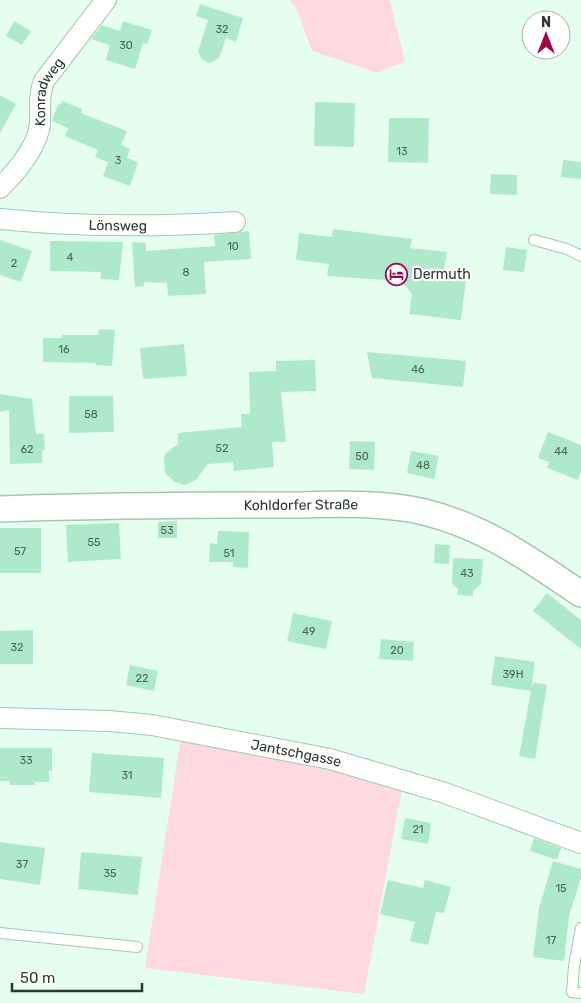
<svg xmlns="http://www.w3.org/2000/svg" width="581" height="1003" font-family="Rubik,sans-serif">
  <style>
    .green { fill: #fed9e0 }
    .building { fill: #aeeaca }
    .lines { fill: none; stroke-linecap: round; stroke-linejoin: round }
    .service-casing { stroke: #a7c4b4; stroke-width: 12 }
    .minor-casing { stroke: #a7c4b4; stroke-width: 22 }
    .tertiary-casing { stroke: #a7c4b4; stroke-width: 28 }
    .service { stroke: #fff; stroke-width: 10 }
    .minor { stroke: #fff; stroke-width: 20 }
    .tertiary { stroke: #fff; stroke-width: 25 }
    .labels { text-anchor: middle; stroke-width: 4.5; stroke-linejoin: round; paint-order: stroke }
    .number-label { font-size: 11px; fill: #4c6456 }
    .street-label { font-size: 14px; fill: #2b3730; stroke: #fff }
    .poi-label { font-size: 14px; fill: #2b3730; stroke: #fff; text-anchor: start }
  </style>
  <rect width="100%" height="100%" fill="#e6fef0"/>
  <g class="green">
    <polygon points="290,0 390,0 405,61 378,73 312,51 297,10"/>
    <polygon points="181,737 297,760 402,789 364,994 145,968"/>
  </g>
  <g class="building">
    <polygon points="200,4 243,18 236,42 226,38 219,58 210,63 202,60 198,51 208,20 196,16"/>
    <polygon points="14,21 31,31 22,45 6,36"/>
    <polygon points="123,21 152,30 147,44 143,43 135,69 106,60 110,45 91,39 102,25 120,31"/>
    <polygon points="0,95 16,104 0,133"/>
    <polygon points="62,101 82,109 81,113 127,131 121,145 130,149 127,158 138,162 130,186 103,176 108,162 95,157 98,150 65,136 68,128 52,121 58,104 60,105"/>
    <polygon points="315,102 355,103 354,147 314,146"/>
    <polygon points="389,118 429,118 428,163 388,162"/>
    <polygon points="563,160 581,162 581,179 561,177"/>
    <polygon points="491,174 517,175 517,195 490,194"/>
    <polygon points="333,229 412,239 410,248 447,252 444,270 467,272 461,320 409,314 412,294 401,281 327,276 329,264 296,260 299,233 332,237"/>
    <polygon points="249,231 251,259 204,262 206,294 168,296 167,283 144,282 144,286 135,287 132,242 146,243 146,251 215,246 214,235"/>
    <polygon points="0,240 32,251 21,282 0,275"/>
    <polygon points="50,241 123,242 119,280 100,279 101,272 50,271"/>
    <polygon points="506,247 527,250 524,272 503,270"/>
    <polygon points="99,329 115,330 112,366 96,365 96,363 43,362 43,338 62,338 62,335 98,335"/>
    <polygon points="184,344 187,376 143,379 140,348"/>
    <polygon points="367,352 466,361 463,387 372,378"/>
    <polygon points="315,360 316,391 281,392 286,442 272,442 274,467 234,471 233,462 208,464 196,480 185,485 175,482 165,473 164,458 166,453 178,444 178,433 242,427 241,414 250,414 249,372 276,371 276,361"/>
    <polygon points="0,394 32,399 36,434 44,434 45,450 42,450 42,463 10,464 9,410 0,412"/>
    <polygon points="69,396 113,396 114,432 69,433"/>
    <polygon points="548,432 581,445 581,472 578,480 547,468 549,462 538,458"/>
    <polygon points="350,441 375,442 374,470 349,469"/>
    <polygon points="411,451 439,456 434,479 407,473"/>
    <polygon points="177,521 177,538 158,538 158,522"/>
    <polygon points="119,523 121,559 68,562 66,525"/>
    <rect x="0" y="528" width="41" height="45"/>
    <polygon points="218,531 249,532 248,568 233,567 233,562 209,562 210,543 217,544"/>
    <polygon points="435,544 450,545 449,564 434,563"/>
    <polygon points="453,558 483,559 481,584 473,591 473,596 457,595 458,589 452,583"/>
    <polygon points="547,593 581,620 581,649 533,611"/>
    <polygon points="293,613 332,621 326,649 287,641"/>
    <polygon points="33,630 33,664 0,664 0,631"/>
    <polygon points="381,639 414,642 413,661 379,659"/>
    <polygon points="495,656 535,662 531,690 533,682 547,685 535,759 519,756 531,691 491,685"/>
    <polygon points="130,665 158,671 154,691 126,685"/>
    <polygon points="0,748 52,748 52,771 49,771 49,782 35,782 35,785 10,785 10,781 0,781"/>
    <polygon points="92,753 164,758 161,798 89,792"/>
    <polygon points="405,818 431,823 428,844 401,839"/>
    <polygon points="534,838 561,848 557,860 530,851"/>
    <polygon points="0,842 45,848 40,885 0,879"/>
    <polygon points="81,852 142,857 138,895 78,889"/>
    <polygon points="553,861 581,869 581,878 569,916 564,961 533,957 539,908"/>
    <polygon points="388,880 423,888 425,880 451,887 444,913 436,912 428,945 410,941 415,922 380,914"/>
  </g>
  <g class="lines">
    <defs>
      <g id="service">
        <polyline points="534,240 567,249 581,256"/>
        <polyline points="581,928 574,966 572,992 581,993"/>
        <polyline points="0,933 137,947"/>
      </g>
      <g id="minor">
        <path id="s1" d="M0,188C16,172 38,147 40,123C41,109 38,95 44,81L106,0"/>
        <path id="s2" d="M0,219C79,227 156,227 235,222"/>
        <path id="s3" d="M0,718L109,721L152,725L330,759L445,793L581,843"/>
      </g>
      <g id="tertiary">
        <path id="s4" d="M0,509C92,506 185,505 277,505C326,505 377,501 424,512C486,527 530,560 581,594"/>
      </g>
    </defs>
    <use href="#service" class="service-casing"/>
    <use href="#minor" class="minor-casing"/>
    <use href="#tertiary" class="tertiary-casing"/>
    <use href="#service" class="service"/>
    <use href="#minor" class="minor"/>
    <use href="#tertiary" class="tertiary"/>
  </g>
  <defs>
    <symbol id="hotel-ring" viewBox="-11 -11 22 22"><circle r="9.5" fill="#fff" stroke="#a0084c" stroke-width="1.5"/><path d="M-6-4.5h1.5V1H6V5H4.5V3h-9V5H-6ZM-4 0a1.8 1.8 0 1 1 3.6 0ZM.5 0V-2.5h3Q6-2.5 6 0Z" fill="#a0084c"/></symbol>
  </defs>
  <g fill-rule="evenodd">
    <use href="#hotel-ring" x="384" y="262" width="25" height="25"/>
  </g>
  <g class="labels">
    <g class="number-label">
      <text x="222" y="33">32</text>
      <text x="126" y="49">30</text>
      <text x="402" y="155">13</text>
      <text x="118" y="164">3</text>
      <text x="233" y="250">10</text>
      <text x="70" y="261">4</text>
      <text x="14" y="267">2</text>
      <text x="186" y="276">8</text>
      <text x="64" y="353">16</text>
      <text x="418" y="373">46</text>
      <text x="91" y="418">58</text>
      <text x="222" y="452">52</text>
      <text x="27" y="453">62</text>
      <text x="561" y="455">44</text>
      <text x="362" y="460">50</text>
      <text x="423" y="469">48</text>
      <text x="167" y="534">53</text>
      <text x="94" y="546">55</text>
      <text x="20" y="555">57</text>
      <text x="229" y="557">51</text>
      <text x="467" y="577">43</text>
      <text x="309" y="635">49</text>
      <text x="17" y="651">32</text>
      <text x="397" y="654">20</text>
      <text x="513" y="678">39H</text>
      <text x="142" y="682">22</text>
      <text x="26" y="764">33</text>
      <text x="127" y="779">31</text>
      <text x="418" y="833">21</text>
      <text x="22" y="868">37</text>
      <text x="110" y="877">35</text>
      <text x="561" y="892">15</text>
      <text x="551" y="944">17</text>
    </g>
    <g class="street-label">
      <text dy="5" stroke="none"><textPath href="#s1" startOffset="111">Konradweg</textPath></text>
      <text dy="5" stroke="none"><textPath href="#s2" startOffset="118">Lönsweg</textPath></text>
      <text dy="5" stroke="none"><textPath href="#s4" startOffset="301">Kohldorfer Straße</textPath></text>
      <text dy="5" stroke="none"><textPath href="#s3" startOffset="299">Jantschgasse</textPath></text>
    </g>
    <g class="poi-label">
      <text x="413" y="279">Dermuth</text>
    </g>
  </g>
  <g transform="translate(546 35)"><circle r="24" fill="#ffffff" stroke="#aaafac"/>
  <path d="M0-4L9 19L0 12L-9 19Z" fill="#a0084c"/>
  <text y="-8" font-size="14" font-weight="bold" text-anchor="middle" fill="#2b3730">N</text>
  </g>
  <path d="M12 983v8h130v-8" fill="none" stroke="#2b3730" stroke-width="2.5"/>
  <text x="20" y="983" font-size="15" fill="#2b3730" stroke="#ffffff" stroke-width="4" paint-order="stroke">50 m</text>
</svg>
